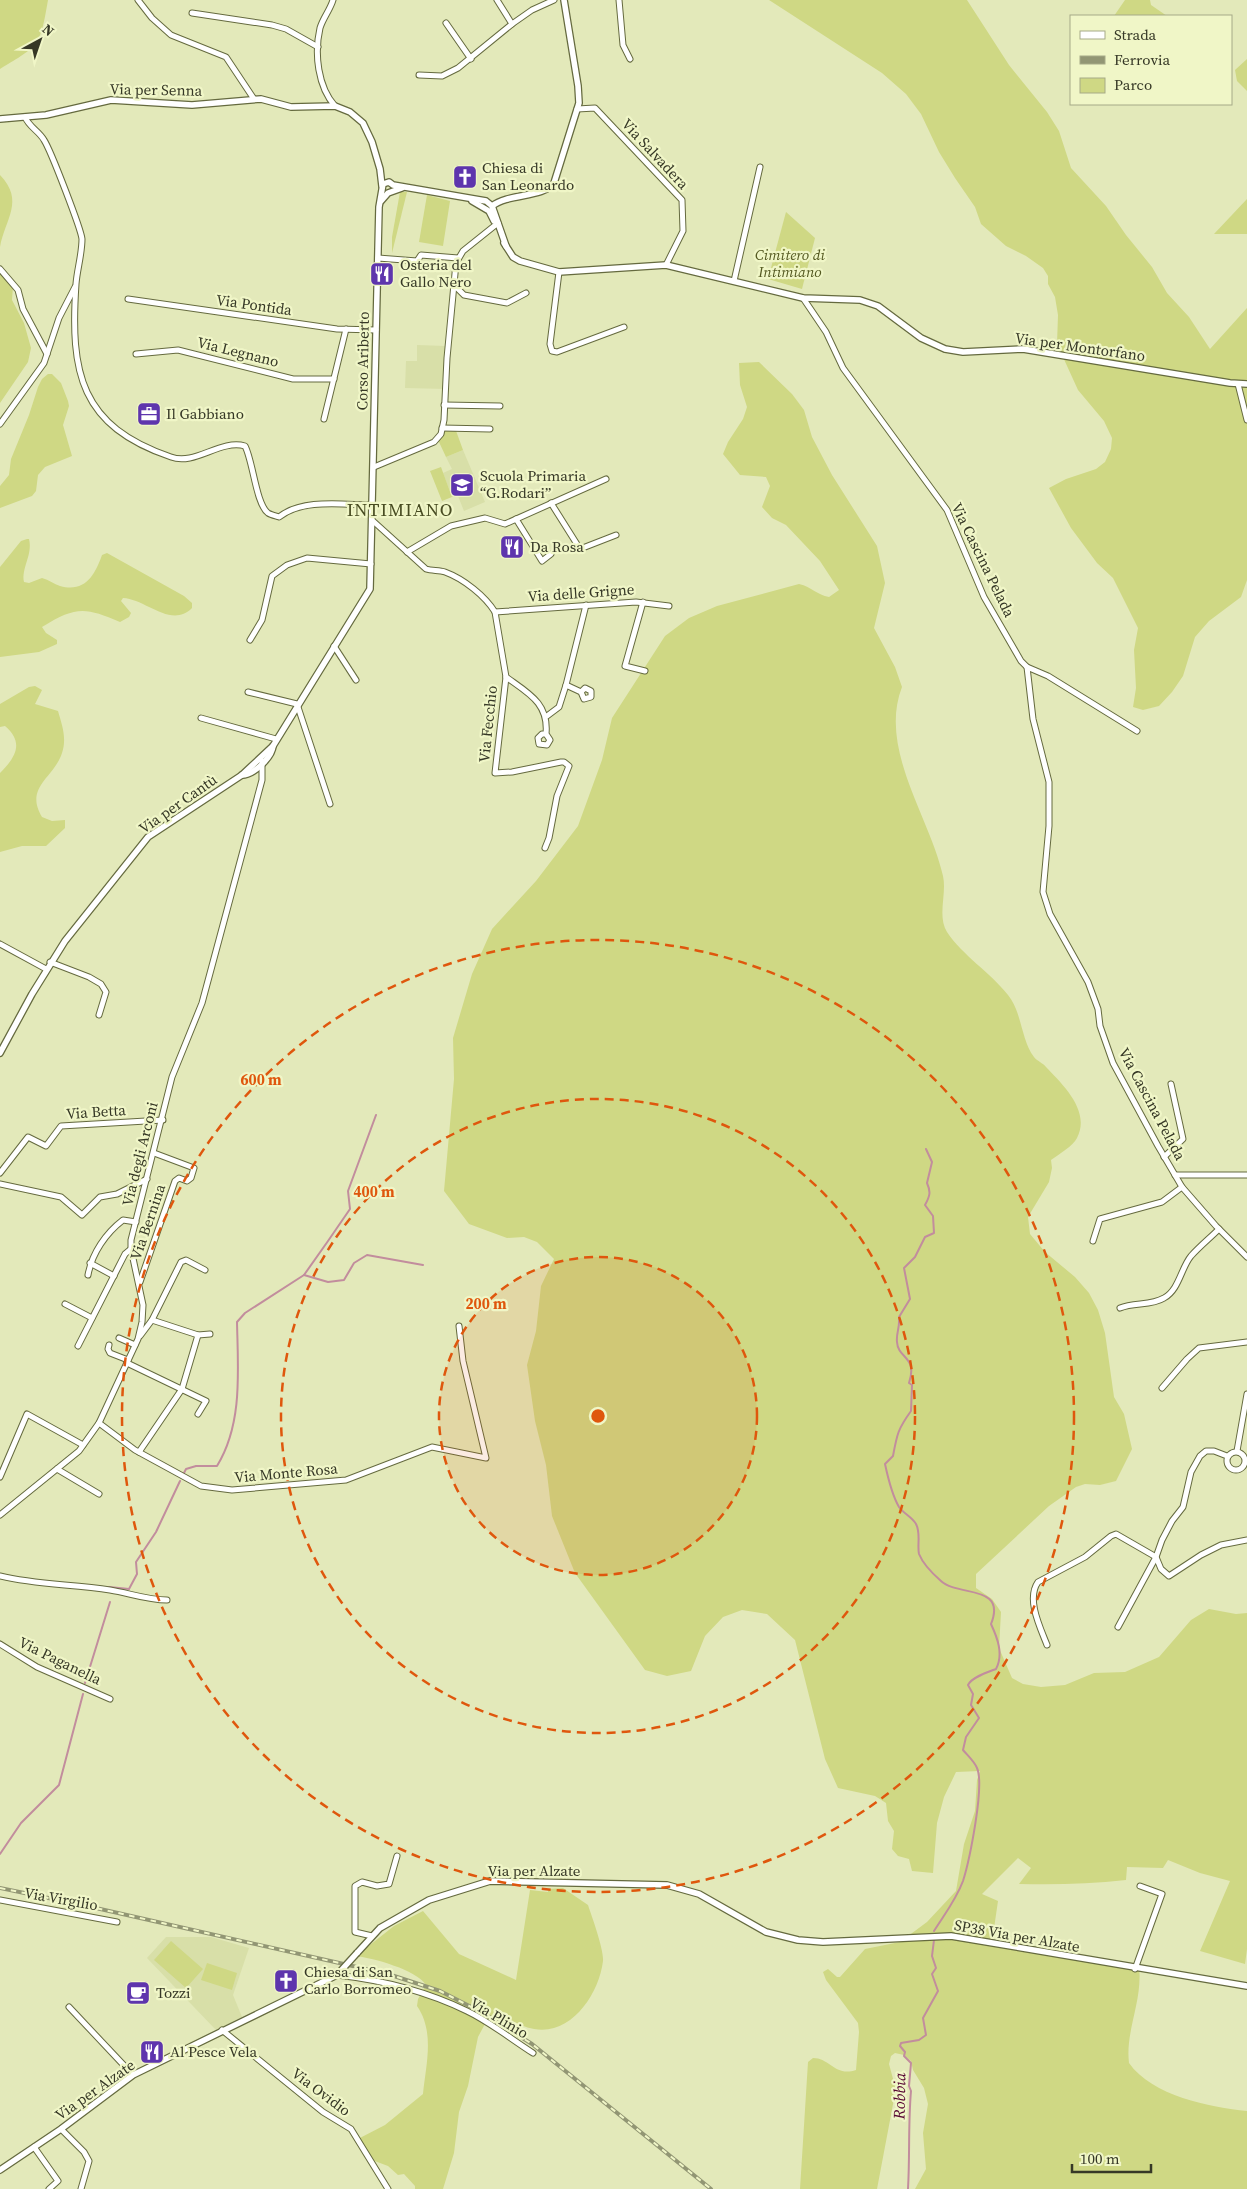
<svg xmlns="http://www.w3.org/2000/svg" width="1247" height="2189" font-family="'Source Serif 4',serif">
  <style>
    .built { fill: #d8dfa8 }
    .green { fill: #cfd884 }
    .lines { fill: none; stroke-linecap: round; stroke-linejoin: round }
    .stream { stroke: #c28d9d; stroke-width: 2 }
    .minor-casing { stroke: #656a3f; stroke-width: 7 }
    .tertiary-casing { stroke: #656a3f; stroke-width: 8 }
    .minor { stroke: #fff; stroke-width: 5 }
    .tertiary { stroke: #fff; stroke-width: 5.5 }
    .rail-casing { stroke: #929674; stroke-width: 4 }
    .rail { stroke: #f0f6c7; stroke-width: 2; stroke-dasharray: 5.5; stroke-linecap: butt }
    .tertiary-bridge-casing { stroke: #656a3f; stroke-width: 8; stroke-linecap: butt }
    .tertiary-bridge { stroke: #fff; stroke-width: 5.5 }
    .ring { fill: none; stroke: #df570d; stroke-width: 2.5; stroke-dasharray: 9 6 }
    .labels { text-anchor: middle; stroke-width: 4.5; stroke-linejoin: round; paint-order: stroke }
    .street-label { font-size: 15px; fill: #363826; stroke: #f0f6c7 }
    .poi-label { font-size: 15px; fill: #363826; stroke: #f0f6c7; text-anchor: start }
    .park-label { font-size: 15px; font-style: italic; fill: #545921; stroke: #f0f6c7 }
    .water-label { font-size: 16px; font-style: italic; fill: #580834; stroke: #f0f6c7 }
    .quarter-label { font-size: 18px; letter-spacing: 1px; fill: #484c22; stroke: #f0f6c7 }
    .centre { fill: #df570d; stroke: #f0f6c7; stroke-width: 2.5 }
    .ring-label { font-size: 15px; text-anchor: middle; font-weight: bold; fill: #df570d; stroke: #f0f6c7; stroke-width: 4.5; stroke-linejoin: round; paint-order: stroke }
  </style>
  <rect width="100%" height="100%" fill="#e3e9ba"/>
  <g class="built">
    <polygon points="417,345 446,346 446,389 405,388 406,361 417,361"/>
    <polygon points="463,450 485,502 464,511 458,496 452,497 443,473 452,469 446,457"/>
    <polygon points="166,1937 211,1937 249,1948 233,1995 242,2017 216,2030 147,1958"/>
  </g>
  <g class="green">
    <path d="M0,0H48C40,46 40,45 0,69Z"/>
    <polygon points="769,0 967,0 1009,65 1047,112 1059,131 1071,168 1106,206 1126,235 1152,267 1167,293 1189,317 1210,349 1247,308 1247,580 1241,597 1209,621 1195,637 1183,676 1172,692 1159,706 1143,710 1133,707 1136,688 1134,650 1138,628 1113,578 1097,563 1071,528 1049,488 1066,479 1096,469 1105,462 1111,449 1112,438 1104,421 1078,390 1057,344 1058,315 1055,297 1048,284 1048,276 1043,268 1026,256 1006,246 981,224 975,207 955,178 939,152 921,114 906,94 882,73"/>
    <polygon points="1125,0 1150,0 1151,5 1167,16 1114,16"/>
    <polygon points="1247,59 1247,91 1237,81 1235,70"/>
    <path d="M0,175C25,201 5,219 0,247Z"/>
    <polygon points="400,192 407,192 392,253 392,237"/>
    <polygon points="427,195 450,201 443,246 419,242"/>
    <polygon points="1247,199 1247,234 1214,234"/>
    <polygon points="786,212 815,238 802,289 768,279"/>
    <polygon points="0,265 13,286 12,300 24,323 31,348 28,362 0,403"/>
    <path d="M759,362L792,394L804,410L812,437L832,475L877,546L885,583L874,628L895,667L902,687C878,749 930,817 943,876C947,894 937,916 947,932C963,956 990,972 1008,995C1022,1012 1021,1040 1034,1057C1037,1061 1043,1063 1046,1067C1063,1085 1091,1111 1077,1138C1073,1146 1059,1154 1051,1160L1052,1168L1049,1182L1028,1217L1030,1234L1045,1252L1075,1277L1089,1293L1098,1310L1105,1333L1114,1397L1124,1414L1132,1449L1116,1481L1100,1485L1085,1484L1076,1487L1049,1506L976,1574V1588L992,1599L1001,1612L999,1648L1012,1678L1023,1684L1041,1687L1065,1685L1094,1673L1125,1672L1159,1657L1191,1620L1209,1609L1236,1614L1247,1613V1949L1245,1964L1200,1951L1230,1881L1200,1873L1168,1860L1163,1868L1127,1867L1126,1880C1090,1884 1055,1885 1019,1884L1031,1868L1018,1858L982,1894L998,1901L992,1942L1139,1966C1143,2001 1125,2031 1129,2063C1152,2096 1210,2107 1247,2111V2189H915L926,2169L923,2133L928,2104L924,2088L913,2070L911,2061L904,2055L895,2053L891,2056L889,2064L895,2086L894,2099L877,2189H800L808,2062L813,2058C830,2058 835,2077 856,2070L859,2032L858,2023L826,1980L823,1972L828,1969L837,1977H840L865,1949L900,1942L927,1922L956,1891L964,1844L975,1811L977,1780L980,1771L956,1772L944,1797L937,1823L933,1873L912,1871L909,1859L898,1856L892,1849L894,1831L888,1821L886,1803L875,1796L838,1788L825,1759L795,1640L767,1614L742,1610L723,1617L705,1636L691,1671L667,1676L645,1670L575,1573L552,1516L546,1465L535,1421L527,1365L536,1331L541,1286L554,1259L537,1242L524,1237L507,1238L469,1224L444,1191L454,1079L453,1038L472,974L492,929L536,881L578,826L602,760L612,718L665,636L689,618L717,606L799,584C812,587 817,595 829,597L839,590L820,561L786,525L772,518L762,507L770,486L766,477L740,475L723,454L728,442L743,419L747,407L740,385L739,363Z"/>
    <polygon points="48,374 52,374 61,383 68,401 69,406 63,425 72,456 45,467 38,475 36,491 32,496 0,508 0,486 9,475 11,459 29,415 38,387 42,379"/>
    <polygon points="442,428 455,428 463,450 446,457 439,442 435,443"/>
    <polygon points="441,467 452,497 442,501 430,471"/>
    <path d="M27,539H29C33,555 21,568 24,582L29,583L42,578C49,580 54,584 60,586C85,593 95,575 102,555L107,553L184,596L192,603V608C171,629 146,599 123,598L121,601L131,613L129,617L120,622C85,607 76,606 42,627L46,633L57,640V644L39,652L0,657V567L21,541Z"/>
    <path d="M35,686L42,690L35,704L58,711C62,725 67,738 62,753C54,778 24,787 42,817L52,821L65,820V828L46,846H22L0,852V773C15,758 25,743 5,726L0,727V704L29,687Z"/>
    <path d="M563,1888L588,1905C592,1917 604,1950 603,1961C599,1994 571,2036 534,2029C522,2027 510,2019 498,2014L486,2022L478,2037L468,2086L459,2112L454,2153L443,2189H415V2186L404,2174L398,2175L388,2166L364,2157L356,2140L385,2125L423,2094C426,2064 435,2032 417,2006L418,1999L426,1985C417,1970 373,1958 356,1956L394,1926L423,1911L459,1954L516,1980L530,1890L548,1892V1889Z"/>
    <polygon points="171,1941 203,1969 186,1988 154,1960"/>
    <polygon points="207,1963 237,1973 232,1990 201,1980"/>
  </g>
  <g class="lines">
    <g class="stream">
      <path d="M926,1149L932,1162L927,1183C931,1192 930,1196 925,1205L933,1216L934,1233L925,1237L915,1257L904,1268L910,1299L899,1317C900,1328 896,1333 897,1342C898,1359 918,1356 909,1383L912,1385L911,1411C898,1429 897,1434 893,1456L885,1464C888,1478 892,1495 899,1507C904,1514 912,1517 916,1524C921,1533 917,1545 919,1554C923,1564 933,1574 941,1581C958,1597 1007,1584 991,1624C997,1637 1004,1654 996,1669C988,1672 972,1677 968,1685L973,1694L971,1705L979,1718L966,1737L963,1750C968,1756 974,1761 977,1768C985,1786 969,1862 963,1881C956,1900 944,1915 934,1931"/>
      <polyline points="304,1275 328,1282 344,1280 354,1263 367,1255 423,1265"/>
      <path d="M183,1475L186,1469L196,1466H217C243,1424 238,1370 237,1322L245,1313L304,1275L328,1241L350,1209L348,1191L376,1115"/>
      <polyline points="109,1587 129,1589 137,1574 136,1562 156,1532 180,1481"/>
      <polyline points="85,1683 110,1602"/>
      <polyline points="0,1854 21,1823 59,1785 83,1694"/>
      <path d="M908,2189C910,2155 908,2125 911,2091L909,2086L911,2063L904,2056L905,2052L900,2046L901,2043L919,2040L926,2035L923,2018L938,1991L932,1974L936,1968L932,1956L934,1940"/>
    </g>
    <defs>
      <g id="minor">
        <polyline points="138,0 152,18 171,35 226,57 254,99"/>
        <path d="M333,0C330,10 323,18 320,28C314,54 318,87 335,106"/>
        <polyline points="497,0 512,24"/>
        <polyline points="619,0 623,45 630,59"/>
        <polyline points="192,13 272,25 286,29 318,47"/>
        <polyline points="446,23 471,59"/>
        <polyline points="419,75 442,76 458,68 512,24 532,10 554,0"/>
        <polyline points="577,109 595,108 682,200 683,231 666,265"/>
        <path d="M25,117C29,127 39,131 44,140C51,151 81,229 82,239C82,254 77,270 76,284C70,373 80,426 171,457C195,466 220,439 245,446C253,461 256,504 268,513C271,515 276,516 279,517C303,498 344,505 373,505"/>
        <polyline points="378,258 417,261 421,255 458,258"/>
        <polyline points="0,269 18,290 23,309 47,354"/>
        <polyline points="559,272 550,344 552,351 557,352 624,327"/>
        <polyline points="734,281 760,167"/>
        <polyline points="454,285 464,295 507,303 526,293"/>
        <polyline points="803,298 826,332 843,368 947,510 984,597 1021,661 1027,667 1033,719 1049,782 1049,826 1043,892 1050,914 1088,982 1098,1009 1100,1026 1113,1063 1158,1146 1182,1187 1216,1226 1247,1257"/>
        <polyline points="128,299 337,329 376,330"/>
        <polyline points="136,354 178,350 293,379 334,379"/>
        <polyline points="1238,384 1247,420"/>
        <polyline points="444,405 500,406"/>
        <polyline points="324,419 346,329"/>
        <polyline points="0,424 44,363 59,318 75,287"/>
        <polyline points="442,428 490,429"/>
        <polyline points="374,467 434,442 441,434 444,420 447,358 456,263 463,251 498,223"/>
        <polyline points="551,503 580,549 616,535"/>
        <polyline points="516,519 542,561 551,554"/>
        <path d="M373,521L426,569C432,571 439,570 445,572C464,579 485,596 495,612L506,677L495,773L512,772L561,762H564L569,766L557,796L549,838L545,848"/>
        <polyline points="407,552 451,526 485,518 505,524 606,479"/>
        <polyline points="643,602 625,666 645,671"/>
        <polyline points="495,612 636,602 669,606"/>
        <polyline points="250,640 262,620 272,576 287,565 307,558 371,564"/>
        <polyline points="334,646 356,680"/>
        <polyline points="1027,667 1048,676 1137,731"/>
        <path d="M506,677C528,693 549,703 546,734H542L538,738L539,744L547,745L550,740L546,734"/>
        <polyline points="566,685 586,605"/>
        <polyline points="248,692 297,704 330,804"/>
        <polyline points="547,716 559,707 566,685 581,692 584,699 591,697 591,691 585,688 581,692"/>
        <polyline points="201,718 276,739"/>
        <polyline points="0,944 46,969"/>
        <polyline points="50,962 89,977 101,984 106,992 99,1015"/>
        <polyline points="1164,1157 1183,1139 1171,1084"/>
        <polyline points="0,1173 28,1137 46,1146 61,1126 163,1120"/>
        <polyline points="1175,1175 1247,1175"/>
        <polyline points="0,1184 61,1197 82,1215 100,1197 117,1194 147,1179"/>
        <polyline points="1093,1241 1100,1219 1162,1202 1182,1187"/>
        <polyline points="90,1263 114,1276"/>
        <path d="M88,1275C92,1253 106,1233 123,1220L136,1222"/>
        <polyline points="140,1282 175,1181 179,1178 187,1181 191,1178 194,1168 154,1153"/>
        <polyline points="65,1304 92,1318"/>
        <path d="M1120,1308C1134,1302 1151,1306 1164,1298C1179,1290 1181,1268 1191,1256C1200,1246 1210,1238 1219,1229"/>
        <polyline points="198,1335 210,1334"/>
        <polyline points="140,1336 152,1320 181,1262 186,1260 205,1270"/>
        <polyline points="119,1338 135,1345"/>
        <polyline points="109,1345 108,1349 110,1353 128,1360"/>
        <polyline points="78,1346 125,1254 131,1249"/>
        <polyline points="127,1363 206,1401 198,1414"/>
        <polyline points="1162,1388 1187,1359 1199,1348 1247,1342"/>
        <polyline points="99,1423 135,1450 201,1486 232,1490 346,1480 432,1447 486,1458 463,1361 459,1326"/>
        <polyline points="1237,1451 1247,1394"/>
        <circle cx="1236" cy="1461" r="9"/>
        <polyline points="139,1452 182,1389 198,1335 152,1320"/>
        <polyline points="57,1469 99,1494"/>
        <polyline points="0,1477 27,1414 83,1445"/>
        <polyline points="0,1515 79,1451 99,1423 138,1339 142,1322 143,1305 131,1249 131,1240 172,1077 202,1003 262,780 262,761"/>
        <path d="M0,1576C36,1585 74,1584 110,1590C129,1593 147,1600 167,1600"/>
        <polyline points="1118,1627 1156,1557 1162,1540 1172,1521 1183,1507 1191,1472 1200,1456 1206,1451 1214,1451 1227,1456"/>
        <polyline points="0,1644 37,1667 110,1699"/>
        <path d="M1047,1645C1040,1627 1026,1599 1038,1582L1085,1557L1111,1536L1116,1534L1156,1557L1161,1569L1169,1576L1201,1555L1221,1545L1247,1540"/>
        <polyline points="0,1900 117,1922"/>
        <polyline points="372,1936 355,1932 355,1886 362,1882 377,1886 389,1884 397,1856"/>
        <polyline points="1135,1969 1162,1894 1140,1886"/>
        <path d="M337,1975C381,1980 426,1991 467,2011C490,2022 511,2039 533,2053"/>
        <polyline points="69,2007 133,2075"/>
        <polyline points="222,2030 323,2112 351,2129 388,2189"/>
        <polyline points="61,2129 84,2152 89,2161 81,2189"/>
        <polyline points="34,2147 58,2181 49,2189"/>
      </g>
      <g id="tertiary">
        <polyline points="0,119 46,115 111,100 192,105 261,99 291,107 335,106 350,112 363,123 372,142 380,169 382,186"/>
        <polyline points="381,201 388,193 402,188"/>
        <polyline points="472,201 489,211 494,221"/>
        <path d="M492,206C509,193 543,198 554,183L579,103L578,86L564,0"/>
        <polyline points="504,243 513,257 520,261 559,272 666,265 803,298 860,300 878,306 921,338 945,349 963,352 1023,349 1230,383 1247,384"/>
        <path d="M242,775C254,775 272,757 273,746"/>
        <polyline points="0,1053 32,994 65,941 148,837 242,775 273,746 370,589 379,207 383,184 389,182 393,185 486,201 492,206 506,246"/>
        <polyline points="357,1953 380,1928 429,1900 490,1881 667,1885 699,1894 766,1932 798,1940 823,1942 951,1936 1247,1986"/>
        <polyline points="0,2170 61,2129 133,2075 337,1975"/>
      </g>
    </defs>
    <use href="#minor" class="minor-casing"/>
    <use href="#tertiary" class="tertiary-casing"/>
    <use href="#minor" class="minor"/>
    <use href="#tertiary" class="tertiary"/>
    <defs>
      <polyline id="rail" points="0,1888 87,1906 388,1974 440,1991 483,2013 532,2044 711,2189"/>
    </defs>
    <use href="#rail" class="rail-casing"/>
    <use href="#rail" class="rail"/>
    <defs>
      <polyline id="tertiary-bridge" points="337,1975 357,1953"/>
    </defs>
    <use href="#tertiary-bridge" class="tertiary-bridge-casing"/>
    <use href="#tertiary-bridge" class="tertiary-bridge"/>
  </g>
  <circle cx="598" cy="1416" r="159" fill="#df570d" fill-opacity=".12"/>
  <g class="ring">
    <circle cx="598" cy="1416" r="159"/>
    <circle cx="598" cy="1416" r="317"/>
    <circle cx="598" cy="1416" r="476"/>
  </g>
  <defs>
    <symbol id="church-square" viewBox="-11 -11 22 22"><rect x="-9" y="-9" width="18" height="18" rx="4" fill="#5e35ad" stroke="#f0f6c7"/><path d="M-1.2-6h2.4v3.5h3.3v2.4h-3.3V6h-2.4V-.1h-3.3v-2.4h3.3Z" fill="#fff"/></symbol>
    <symbol id="restaurant-square" viewBox="-11 -11 22 22"><rect x="-9" y="-9" width="18" height="18" rx="4" fill="#5e35ad" stroke="#f0f6c7"/><path d="M-5-6h1v4h1v-4h1v4h1v-4h1v5L-1.5 .5V6h-2V.5L-5-1ZM5-6V6H3V1.5H1.5Q1.5-4 5-6Z" fill="#fff"/></symbol>
    <symbol id="office-square" viewBox="-11 -11 22 22"><rect x="-9" y="-9" width="18" height="18" rx="4" fill="#5e35ad" stroke="#f0f6c7"/><path d="M-6-3h4V-5.5h4V-3h4V5H-6ZM-1-4.5V-3h2v-1.5ZM-6 0V1H6V0Z" fill="#fff"/></symbol>
    <symbol id="school-square" viewBox="-11 -11 22 22"><rect x="-9" y="-9" width="18" height="18" rx="4" fill="#5e35ad" stroke="#f0f6c7"/><path d="M0-5L7-2L0 1L-7-2ZM-4 1L0 2.5L4 1V4Q0 6-4 4Z" fill="#fff"/></symbol>
    <symbol id="cafe-square" viewBox="-11 -11 22 22"><rect x="-9" y="-9" width="18" height="18" rx="4" fill="#5e35ad" stroke="#f0f6c7"/><path d="M-5.5-4.5H6V0H3Q3 3.5 0 3.5H-2.5Q-5.5 3.5-5.5 0ZM3-3.2v2h1.7v-2ZM-6 4.5H4V6H-6Z" fill="#fff"/></symbol>
  </defs>
  <g fill-rule="evenodd">
    <use href="#church-square" x="451" y="163" width="28" height="28"/>
    <use href="#restaurant-square" x="368" y="260" width="28" height="28"/>
    <use href="#office-square" x="135" y="400" width="28" height="28"/>
    <use href="#school-square" x="448" y="471" width="28" height="28"/>
    <use href="#restaurant-square" x="498" y="533" width="28" height="28"/>
    <use href="#church-square" x="272" y="1967" width="28" height="28"/>
    <use href="#cafe-square" x="124" y="1979" width="28" height="28"/>
    <use href="#restaurant-square" x="138" y="2038" width="28" height="28"/>
  </g>
  <g class="labels">
    <g class="street-label">
      <text transform="translate(156 90) rotate(1)" y="5">Via per Senna</text>
      <text transform="translate(655 154) rotate(47)" y="5">Via Salvadera</text>
      <text transform="translate(254 305) rotate(8)" y="5">Via Pontida</text>
      <text transform="translate(1080 347) rotate(8)" y="5">Via per Montorfano</text>
      <text transform="translate(238 352) rotate(14)" y="5">Via Legnano</text>
      <text transform="translate(363 361) rotate(-89)" y="5">Corso Ariberto</text>
      <text transform="translate(983 560) rotate(64)" y="5">Via Cascina Pelada</text>
      <text transform="translate(581 593) rotate(-4)" y="5">Via delle Grigne</text>
      <text transform="translate(488 724) rotate(-84)" y="5">Via Fecchio</text>
      <text transform="translate(178 804) rotate(-35)" y="5">Via per Cantù</text>
      <text transform="translate(1152 1104) rotate(62)" y="5">Via Cascina Pelada</text>
      <text transform="translate(96 1112) rotate(-4)" y="5">Via Betta</text>
      <text transform="translate(140 1154) rotate(-76)" y="5">Via degli Arconi</text>
      <text transform="translate(148 1222) rotate(-71)" y="5">Via Bernina</text>
      <text transform="translate(286 1473) rotate(-5)" y="5">Via Monte Rosa</text>
      <text transform="translate(60 1661) rotate(26)" y="5">Via Paganella</text>
      <text x="534" y="1876">Via per Alzate</text>
      <text transform="translate(61 1899) rotate(10)" y="5">Via Virgilio</text>
      <text transform="translate(1017 1936) rotate(10)" y="5">SP38 Via per Alzate</text>
      <text transform="translate(499 2018) rotate(31)" y="5">Via Plinio</text>
      <text transform="translate(95 2090) rotate(-35)" y="5">Via per Alzate</text>
      <text transform="translate(321 2092) rotate(37)" y="5">Via Ovidio</text>
    </g>
    <g class="poi-label">
      <text x="482" y="173">Chiesa di<tspan x="482" dy="17">San Leonardo</tspan></text>
      <text x="400" y="270">Osteria del<tspan x="400" dy="17">Gallo Nero</tspan></text>
      <text x="166" y="419">Il Gabbiano</text>
      <text x="480" y="481">Scuola Primaria<tspan x="480" dy="17">“G.Rodari”</tspan></text>
      <text x="530" y="552">Da Rosa</text>
      <text x="304" y="1977">Chiesa di San<tspan x="304" dy="17">Carlo Borromeo</tspan></text>
      <text x="156" y="1998">Tozzi</text>
      <text x="170" y="2057">Al Pesce Vela</text>
    </g>
    <g class="park-label">
      <text x="790" y="260">Cimitero di<tspan x="790" dy="17">Intimiano</tspan></text>
    </g>
    <g class="water-label">
      <text transform="translate(899 2096) rotate(-89)" y="6">Robbia</text>
    </g>
    <g class="quarter-label">
      <text x="400" y="516">INTIMIANO</text>
    </g>
  </g>
  <circle cx="598" cy="1416" r="8" class="centre"/>
  <g class="ring-label">
    <text x="261" y="1085">600 m</text>
    <text x="374" y="1197">400 m</text>
    <text x="486" y="1309">200 m</text>
  </g>
  <rect x="1070" y="15" width="162" height="90" fill="#f0f6c7" stroke="#a6aa87"/>
  <rect x="1080" y="31" width="25" height="8" fill="#ffffff" stroke="#a6aa87"/>
  <text x="1114" y="40" font-size="15" fill="#363826">Strada</text>
  <rect x="1080" y="56" width="25" height="8" fill="#929674" stroke="#a6aa87"/>
  <text x="1114" y="65" font-size="15" fill="#363826">Ferrovia</text>
  <rect x="1080" y="78" width="25" height="15" fill="#cfd884" stroke="#a6aa87"/>
  <text x="1114" y="90" font-size="15" fill="#363826">Parco</text>
  <g transform="translate(40 40) rotate(40)" stroke="#f0f6c7" stroke-width="4" paint-order="stroke">
  <path d="M0-4L9 19L0 12L-9 19Z" fill="#363826"/>
  <text y="-8" font-size="14" font-weight="bold" text-anchor="middle" fill="#363826">N</text>
  </g>
  <path d="M1072 2164v8h79v-8" fill="none" stroke="#363826" stroke-width="2.5"/>
  <text x="1080" y="2164" font-size="15" fill="#363826" stroke="#f0f6c7" stroke-width="4" paint-order="stroke">100 m</text>
</svg>
